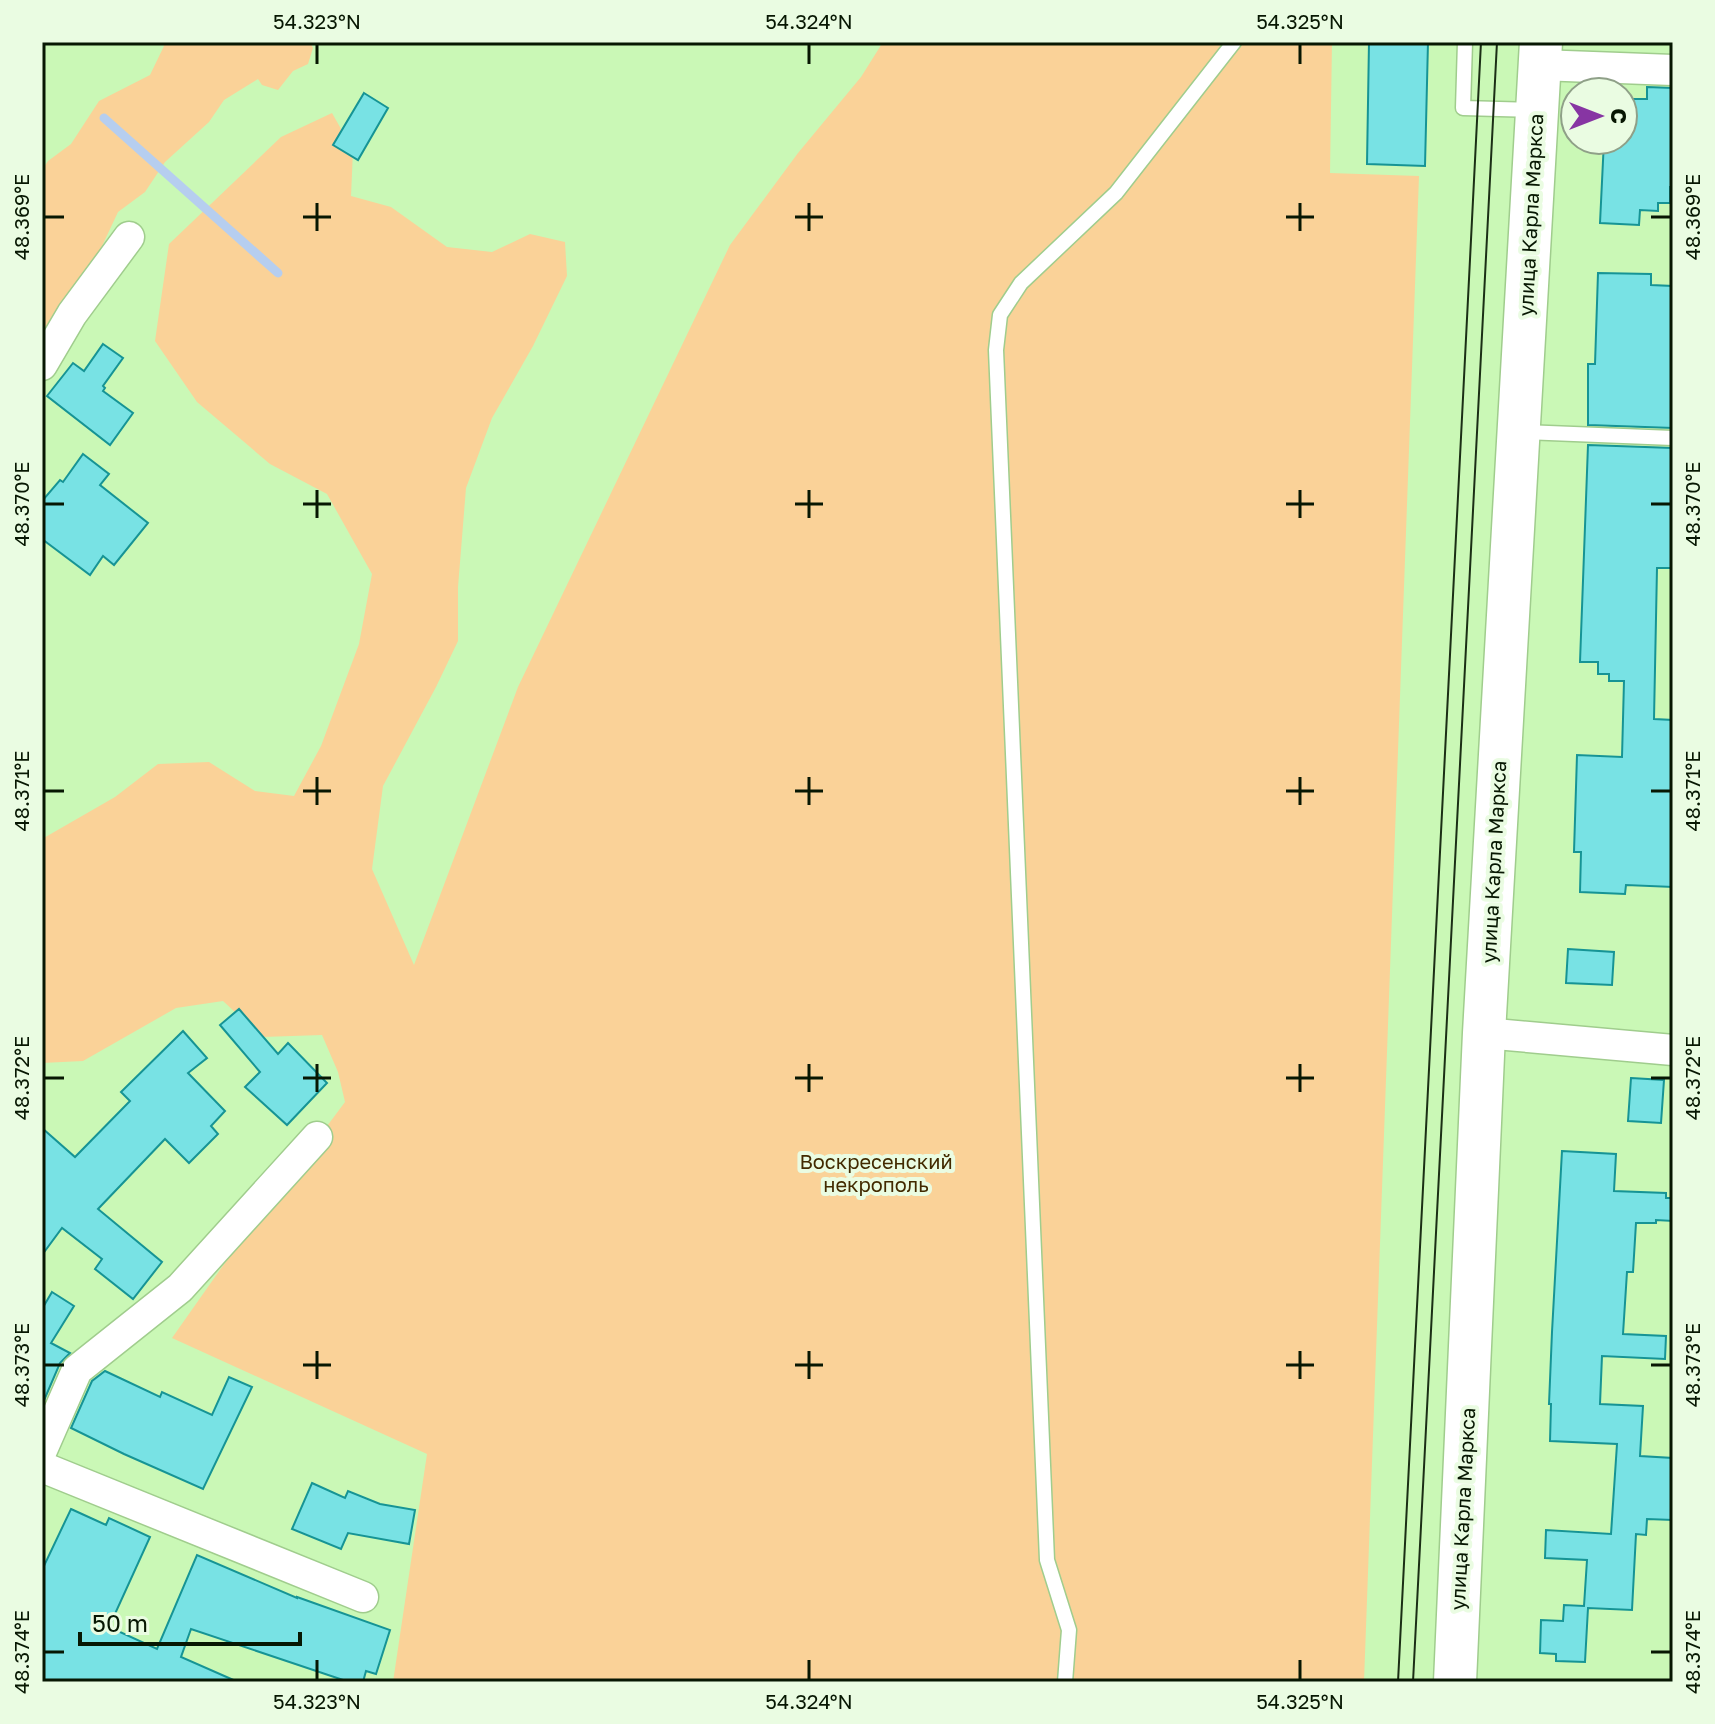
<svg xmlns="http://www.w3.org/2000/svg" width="1715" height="1724" font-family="'Golos Text',sans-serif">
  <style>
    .green { fill: #fad298 }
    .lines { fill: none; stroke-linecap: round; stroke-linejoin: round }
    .stream { stroke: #b6ceef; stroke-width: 9 }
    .building { fill: #78e2e4; stroke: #169495; stroke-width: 2 }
    .lane-casing { stroke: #a0cd8d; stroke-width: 17 }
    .street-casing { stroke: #a0cd8d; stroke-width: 33 }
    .secondary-casing { stroke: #a0cd8d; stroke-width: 45 }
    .lane { stroke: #fff; stroke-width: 14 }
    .street { stroke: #fff; stroke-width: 30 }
    .secondary { stroke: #fff; stroke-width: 42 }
    .tram { stroke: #1b2e15; stroke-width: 2 }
    .ticks { fill: none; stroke: #071702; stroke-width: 3 }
    .labels { text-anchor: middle; stroke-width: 8; stroke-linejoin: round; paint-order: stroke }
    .street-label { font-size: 20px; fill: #071702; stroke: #eafce2 }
    .park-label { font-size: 20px; fill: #422a00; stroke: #eafce2 }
    .neatline { fill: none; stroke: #071702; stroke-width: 3 }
    .ticks-label { font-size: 20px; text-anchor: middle; fill: #071702 }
  </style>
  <rect width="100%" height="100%" fill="#caf8b6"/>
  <g class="green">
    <polygon points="163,42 310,42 313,48 308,64 293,71 278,90 262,85 258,79 224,100 209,122 165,162 145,192 118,212 81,291 42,338 42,170 48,161 71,144 99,101 150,75 164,46"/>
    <polygon points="883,42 1332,42 1330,173 1419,176 1364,1682 393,1682 427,1454 172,1338 222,1267 345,1102 338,1072 322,1035 262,1037 223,1001 176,1008 83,1061 42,1063 42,839 115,797 158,764 209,762 255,791 294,796 321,746 359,644 372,574 327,494 270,464 197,402 155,341 169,244 281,137 332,113 353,150 351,196 391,207 447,247 492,252 530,234 565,242 567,276 533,346 492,418 466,488 458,587 458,641 436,687 383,786 372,869 414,965 518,687 730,245 798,153 861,77"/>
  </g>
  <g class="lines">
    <polyline class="stream" points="104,118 278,273"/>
  </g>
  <g class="building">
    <polygon points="1369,42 1428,42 1425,166 1367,164"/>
    <polygon points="1647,87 1673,88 1673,187 1670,187 1670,203 1658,203 1658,211 1640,210 1639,225 1600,223 1604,140 1623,140 1623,99 1647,99"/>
    <polygon points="364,93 388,108 358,160 333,145"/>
    <polygon points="1598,273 1651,274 1651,285 1673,286 1673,428 1588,425 1588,364 1595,364"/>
    <polygon points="103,344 123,358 103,386 105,388 103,391 133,413 110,445 47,396 73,363 84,371"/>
    <polygon points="1588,445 1673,448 1673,568 1657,568 1654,719 1673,720 1673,887 1626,885 1625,894 1580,892 1581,852 1574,852 1577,755 1622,757 1624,681 1609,681 1609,674 1598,674 1598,662 1580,662"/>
    <polygon points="83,454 109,474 100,485 148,523 114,565 103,556 90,575 42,539 42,501 60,480 63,482"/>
    <polygon points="1568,949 1614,952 1612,985 1566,983"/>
    <polygon points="239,1009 278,1054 288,1043 327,1083 287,1125 245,1087 260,1072 220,1025"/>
    <polygon points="183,1031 207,1058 188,1073 225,1111 211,1126 218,1134 189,1163 165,1139 98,1209 162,1262 133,1299 95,1269 102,1259 62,1228 42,1255 42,1128 75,1157 130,1101 121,1092"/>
    <polygon points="1631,1078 1664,1080 1661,1123 1628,1121"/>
    <polygon points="1562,1151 1616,1154 1614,1191 1666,1193 1666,1198 1673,1198 1673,1221 1656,1220 1656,1223 1636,1223 1633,1272 1627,1272 1623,1334 1666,1336 1665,1359 1602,1356 1600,1404 1643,1406 1640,1456 1673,1458 1673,1520 1647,1519 1646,1535 1636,1534 1632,1610 1588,1608 1585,1662 1556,1661 1556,1654 1540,1653 1541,1620 1563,1621 1564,1605 1584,1606 1587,1560 1545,1558 1546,1530 1611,1534 1617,1444 1550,1441 1551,1404 1549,1404 1552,1332"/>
    <polygon points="52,1292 74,1306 51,1343 70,1353 60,1363 42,1405 42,1309"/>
    <polygon points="105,1371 160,1397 162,1392 212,1415 229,1377 252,1387 203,1489 124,1454 71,1428 92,1381"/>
    <polygon points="312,1483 345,1498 348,1491 380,1504 415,1510 409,1544 348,1533 341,1549 292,1529"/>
    <polygon points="71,1509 106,1525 109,1518 150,1537 109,1627 157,1649 197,1555 297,1598 297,1597 390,1630 376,1674 366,1671 363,1682 349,1682 191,1629 181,1657 238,1682 42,1682 42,1570"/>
  </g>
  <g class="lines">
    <defs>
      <g id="lane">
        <polyline points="1465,42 1463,108 1533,110"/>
        <polyline points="1523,432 1673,438"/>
        <polyline points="1065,1682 1069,1630 1047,1560 996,350 1000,315 1021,283 1116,193 1234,42"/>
      </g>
      <g id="street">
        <polyline points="1539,65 1673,70"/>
        <polyline points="42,365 72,314 129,237"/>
        <polyline points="1484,1033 1673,1050"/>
        <polyline points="42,1450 77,1370 180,1288 317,1137"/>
        <polyline points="42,1467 363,1597"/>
      </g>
      <polyline id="secondary" points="1455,1682 1484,1033 1541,42"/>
    </defs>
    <use href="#lane" class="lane-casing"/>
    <use href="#street" class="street-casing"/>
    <use href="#secondary" class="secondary-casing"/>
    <use href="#lane" class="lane"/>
    <use href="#street" class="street"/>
    <use href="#secondary" class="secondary"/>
    <g class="tram">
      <polyline points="1398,1682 1481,42"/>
      <polyline points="1413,1682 1497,42"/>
    </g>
  </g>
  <path class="ticks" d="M317,44V64M809,44V64M1300,44V64M317,203V231M809,203V231M1300,203V231M44,217H64M303,217H331M795,217H823M1286,217H1314M1651,217H1671M317,490V518M809,490V518M1300,490V518M44,504H64M303,504H331M795,504H823M1286,504H1314M1651,504H1671M317,777V805M809,777V805M1300,777V805M44,791H64M303,791H331M795,791H823M1286,791H1314M1651,791H1671M317,1064V1092M809,1064V1092M1300,1064V1092M44,1078H64M303,1078H331M795,1078H823M1286,1078H1314M1651,1078H1671M317,1351V1379M809,1351V1379M1300,1351V1379M44,1365H64M303,1365H331M795,1365H823M1286,1365H1314M1651,1365H1671M44,1652H64M1651,1652H1671M317,1660V1680M809,1660V1680M1300,1660V1680"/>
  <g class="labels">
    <g class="street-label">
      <text transform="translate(1531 215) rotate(-87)" y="7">улица Карла Маркса</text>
      <text transform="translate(1494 862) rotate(-87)" y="7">улица Карла Маркса</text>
      <text transform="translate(1463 1509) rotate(-87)" y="7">улица Карла Маркса</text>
    </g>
    <g class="park-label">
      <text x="876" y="1169">Воскресенский<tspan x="876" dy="23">некрополь</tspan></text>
    </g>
  </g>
  <rect width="1715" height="1724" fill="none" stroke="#eafce2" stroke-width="88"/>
  <g transform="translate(1599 116) rotate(90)"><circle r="38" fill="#eafce2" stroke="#8fa088" stroke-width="2"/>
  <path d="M0-6L14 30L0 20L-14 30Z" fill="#8735a3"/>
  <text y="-12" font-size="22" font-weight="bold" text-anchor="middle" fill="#071702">С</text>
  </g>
  <path d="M80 1632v12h220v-12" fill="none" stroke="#071702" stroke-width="4"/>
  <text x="92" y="1632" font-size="24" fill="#071702" stroke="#eafce2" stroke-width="6" paint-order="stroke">50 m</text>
  <rect x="44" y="44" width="1627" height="1636" class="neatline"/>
  <g class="ticks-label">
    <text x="317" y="29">54.323°N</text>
    <text x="809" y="29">54.324°N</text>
    <text x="1300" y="29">54.325°N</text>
    <text transform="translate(1693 217) rotate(-90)" y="7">48.369°E</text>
    <text transform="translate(22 217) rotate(-90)" y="7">48.369°E</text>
    <text transform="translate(1693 504) rotate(-90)" y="7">48.370°E</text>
    <text transform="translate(22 504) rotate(-90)" y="7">48.370°E</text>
    <text transform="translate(1693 791) rotate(-90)" y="7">48.371°E</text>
    <text transform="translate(22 791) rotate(-90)" y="7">48.371°E</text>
    <text transform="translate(1693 1078) rotate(-90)" y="7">48.372°E</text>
    <text transform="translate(22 1078) rotate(-90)" y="7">48.372°E</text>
    <text transform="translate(1693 1365) rotate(-90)" y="7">48.373°E</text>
    <text transform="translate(22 1365) rotate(-90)" y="7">48.373°E</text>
    <text transform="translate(1693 1652) rotate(-90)" y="7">48.374°E</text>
    <text transform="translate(22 1652) rotate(-90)" y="7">48.374°E</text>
    <text x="317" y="1709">54.323°N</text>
    <text x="809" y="1709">54.324°N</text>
    <text x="1300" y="1709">54.325°N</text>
  </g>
</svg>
